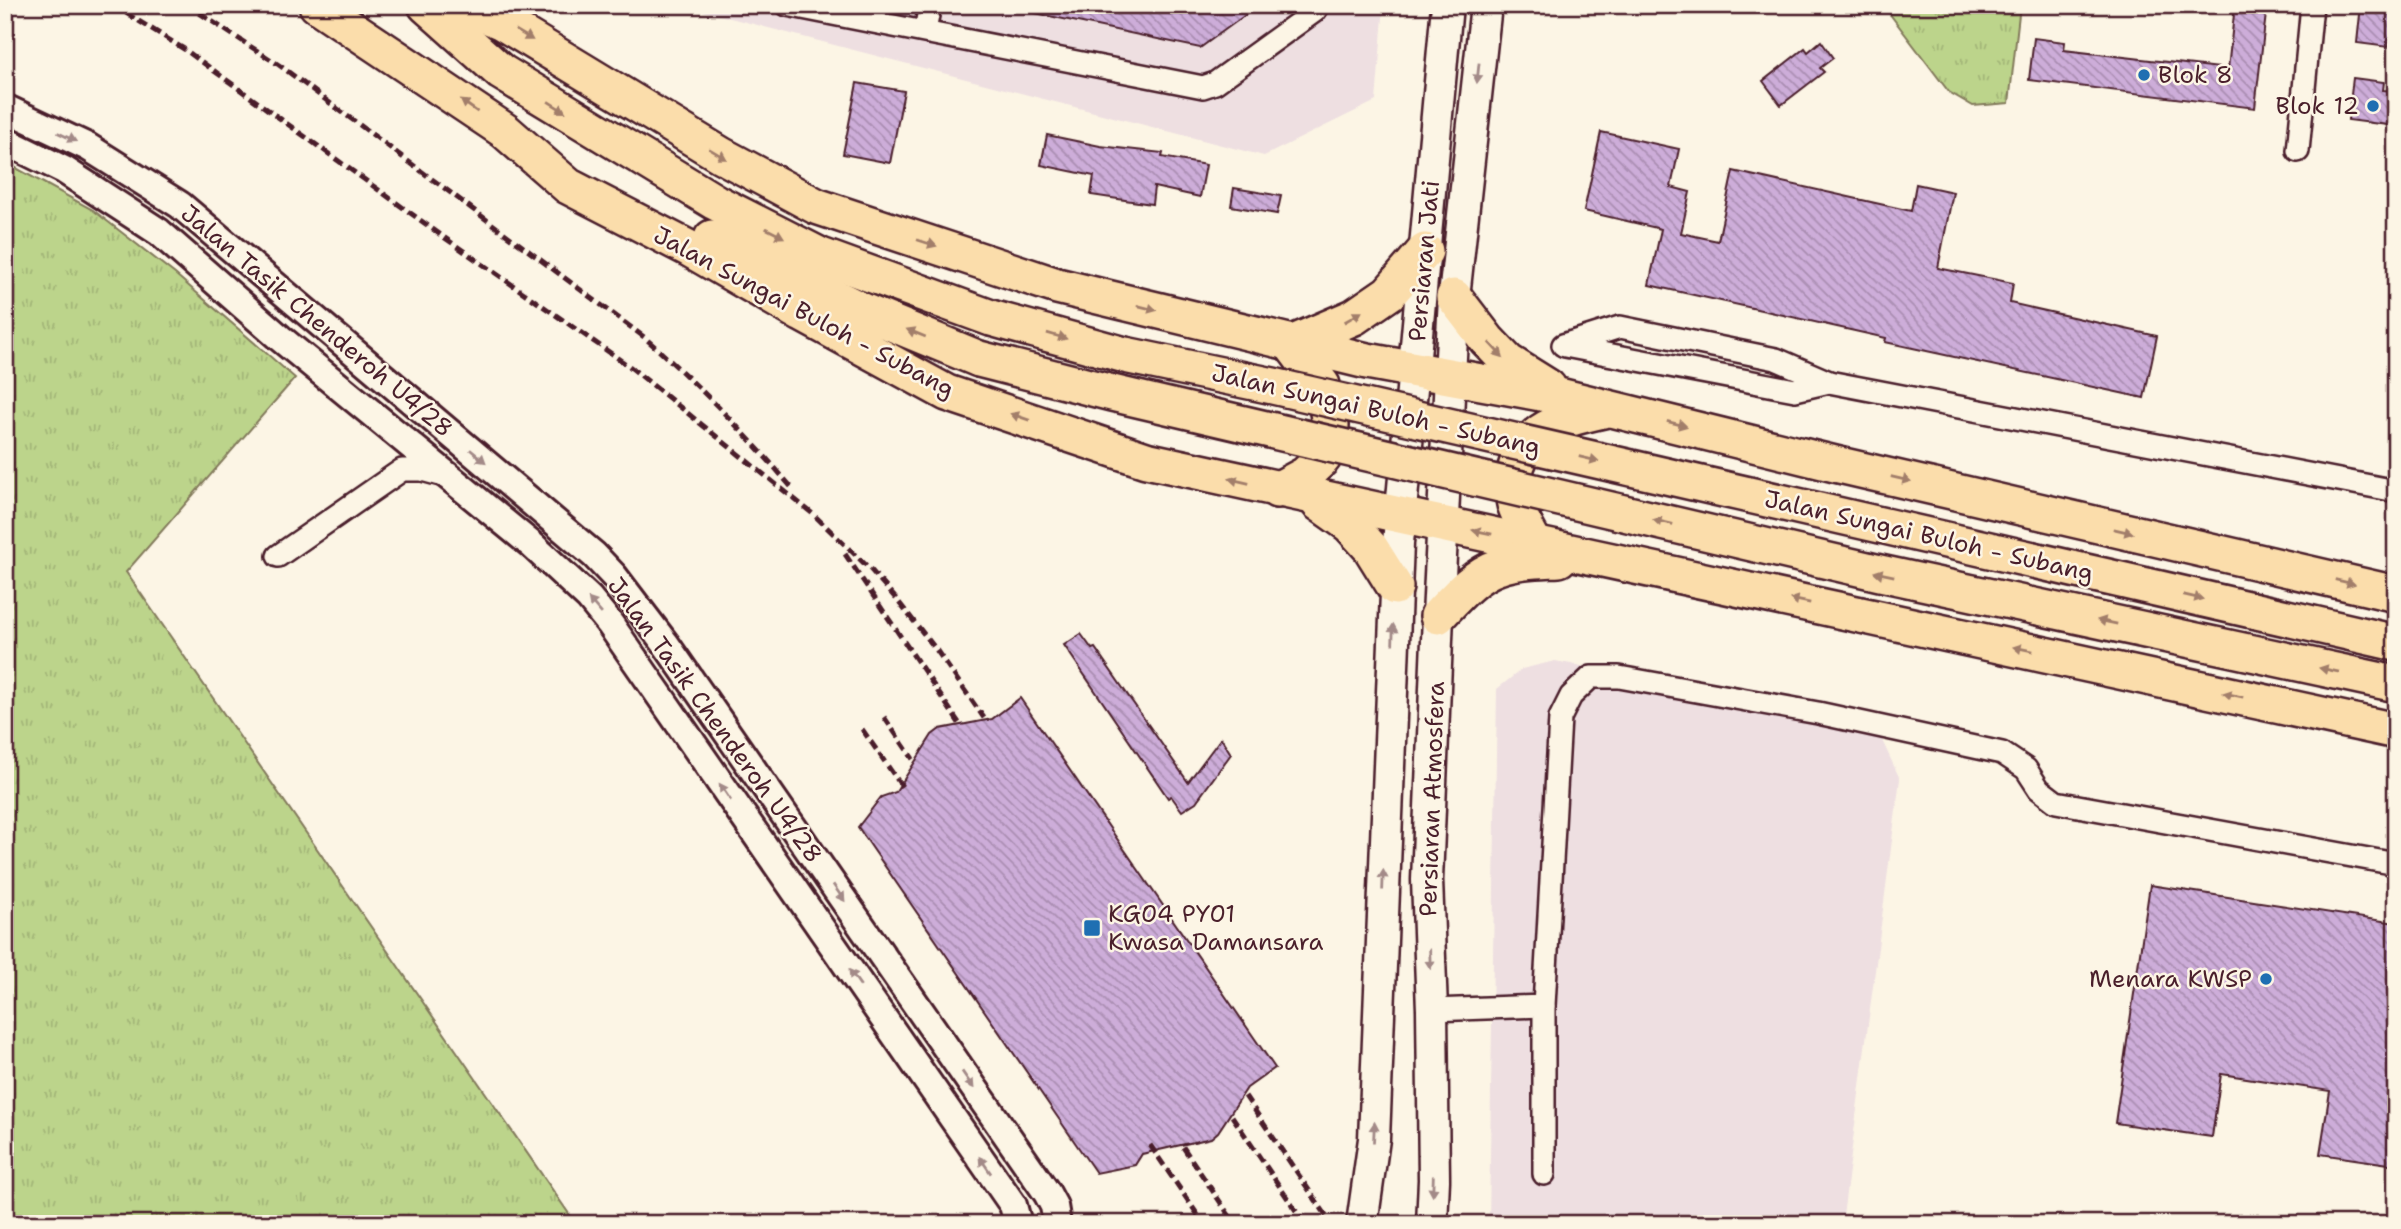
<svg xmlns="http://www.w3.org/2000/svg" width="2401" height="1229" font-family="'Shantell Sans',sans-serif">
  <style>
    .built { fill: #eedfe1 }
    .grass { fill: url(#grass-tufts); stroke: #837a5b; stroke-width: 2 }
    .building { fill: url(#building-back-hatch); stroke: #4a1f2b; stroke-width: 2 }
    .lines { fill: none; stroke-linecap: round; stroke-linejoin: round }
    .minor-casing { stroke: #4a1f2b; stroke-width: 26 }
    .tertiary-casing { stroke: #4a1f2b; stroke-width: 32 }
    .secondary-casing { stroke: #4a1f2b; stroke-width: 35 }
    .trunk-casing { stroke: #4a1f2b; stroke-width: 40 }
    .minor { stroke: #fcf5e5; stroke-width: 21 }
    .tertiary { stroke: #fcf5e5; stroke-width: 26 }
    .secondary { stroke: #fcf5e5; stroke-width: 30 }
    .trunk { stroke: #fbddab; stroke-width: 35 }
    .rail { stroke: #4a1f2b; stroke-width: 5; stroke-dasharray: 10 5; stroke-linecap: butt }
    .trunk-bridge-casing { stroke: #4a1f2b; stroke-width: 40; stroke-linecap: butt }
    .trunk-bridge { stroke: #fbddab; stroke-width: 35 }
    .oneway { fill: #a27e6b }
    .oneway2 { fill: #a38a88 }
    .poi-dot { fill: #1f6fb2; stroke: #fcf5e5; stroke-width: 2.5 }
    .labels { text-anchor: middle; stroke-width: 5; stroke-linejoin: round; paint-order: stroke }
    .poi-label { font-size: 24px; fill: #4a1f2b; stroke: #fcf5e5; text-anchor: start }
    .street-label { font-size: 24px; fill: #4a1f2b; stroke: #fcf5e5 }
  </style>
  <defs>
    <pattern id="grass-tufts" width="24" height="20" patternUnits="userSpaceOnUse" patternTransform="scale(1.75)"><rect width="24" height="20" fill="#bcd48b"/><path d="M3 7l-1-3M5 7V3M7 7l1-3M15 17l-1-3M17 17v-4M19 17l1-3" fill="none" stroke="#a3b678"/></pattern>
    <pattern id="building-back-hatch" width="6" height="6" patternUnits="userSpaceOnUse" patternTransform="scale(1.75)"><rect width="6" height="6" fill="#cdadd9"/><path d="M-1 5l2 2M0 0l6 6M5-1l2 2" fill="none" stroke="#a88cb0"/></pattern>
  </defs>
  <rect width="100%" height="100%" fill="#fcf5e5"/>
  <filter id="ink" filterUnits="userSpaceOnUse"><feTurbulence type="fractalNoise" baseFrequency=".0143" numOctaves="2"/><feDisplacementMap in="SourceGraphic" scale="14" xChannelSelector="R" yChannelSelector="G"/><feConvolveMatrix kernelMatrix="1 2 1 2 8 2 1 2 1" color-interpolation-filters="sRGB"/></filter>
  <g filter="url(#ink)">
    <g class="built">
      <polygon points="680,5 1384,5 1376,101 1264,156"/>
      <polygon points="1555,661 1873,721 1900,779 1842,1224 1489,1224 1497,689 1522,669"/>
    </g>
    <g class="grass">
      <polygon points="1883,5 2020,5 2009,103 1973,106 1949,92"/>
      <polygon points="5,162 93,210 175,274 295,378 126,572 576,1224 5,1224"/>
    </g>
    <g class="building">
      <polygon points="1036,5 1259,5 1200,48 1035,13"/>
      <polygon points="2235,5 2267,5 2255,108 2029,80 2034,38 2065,42 2064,50 2228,69"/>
      <polygon points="2361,5 2396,5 2396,40 2389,39 2388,47 2357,43"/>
      <polygon points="1821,41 1833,58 1820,68 1824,72 1781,105 1763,81 1805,48 1808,52"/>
      <polygon points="2353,78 2384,82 2383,90 2396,91 2396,126 2348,120"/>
      <polygon points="857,83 904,91 890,163 843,154"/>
      <polygon points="1601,132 1679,149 1671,187 1690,192 1681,233 1718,241 1733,171 1911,211 1916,184 1953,192 1938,268 2013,283 2010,303 2157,336 2144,398 1885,342 1886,338 1649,285 1661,229 1584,211"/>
      <polygon points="1047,135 1100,146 1163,153 1162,157 1206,165 1200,197 1154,187 1152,204 1091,195 1094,176 1041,165"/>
      <polygon points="1234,188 1281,196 1277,214 1231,206"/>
      <polygon points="1081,634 1092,649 1095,648 1188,782 1221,738 1231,754 1196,802 1182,811 1171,796 1168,798 1064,645"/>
      <polygon points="1020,698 1275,1068 1247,1088 1218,1132 1211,1138 1142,1154 1135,1165 1096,1173 858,827 881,797 896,792 932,735 940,729 992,719"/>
      <polygon points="2150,885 2396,923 2396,1165 2320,1154 2330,1091 2221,1074 2212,1137 2115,1123"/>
    </g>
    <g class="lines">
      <defs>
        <g id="minor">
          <polyline points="787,5 1203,87 1215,83 1315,11 1319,5"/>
          <polyline points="925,31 930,5"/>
          <polyline points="2298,151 2312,5"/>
          <polyline points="1563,345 1620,327 1776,359 1829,382 2396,491"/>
          <polyline points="1565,346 1795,390 1829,382"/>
          <polyline points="278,556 402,470 422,470 448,477"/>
          <polyline points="1544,1006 1544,1174"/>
          <polyline points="1432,1010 1544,1006 1560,718 1571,696 1591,677 1619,677 1818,713 2002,753 2026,769 2039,789 2056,802 2396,864"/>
        </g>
        <g id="tertiary">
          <polyline points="5,108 88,147 180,205 594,555 614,576 665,643 1047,1193 1054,1206 1057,1224"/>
          <polyline points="5,141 64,170 159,232 280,338 532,545 589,598 610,624 1013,1205 1018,1224"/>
        </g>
        <g id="secondary">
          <polyline points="1362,1224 1374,1139 1398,543 1447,5"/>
          <polyline points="1432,1224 1434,1180 1432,1010 1427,880 1438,616 1454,297 1486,5"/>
        </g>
        <g id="trunk">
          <polyline points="317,5 505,131 568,186 690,249 802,314 947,393 1146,460 2396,731"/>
          <polyline points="426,5 501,72 715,202 821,256 991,318"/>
          <polyline points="463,5 502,22 721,155 816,206 1057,286 1367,361 1563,397 1835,464 2396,594"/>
          <polyline points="712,238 865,312 979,359"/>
          <polyline points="1454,297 1487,340 1508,362 1548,387"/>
          <polyline points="1291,344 1354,317 1389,293 1425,251"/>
          <polyline points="1277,490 1305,475 1323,458 1331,426 1322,385 1291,344"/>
          <polyline points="1319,503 1350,525 1370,547 1395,587"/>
          <path d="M1534,543C1528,531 1519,517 1515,504C1508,479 1519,447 1541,432C1560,419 1586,414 1608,409"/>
          <path d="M1438,616C1455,598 1474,575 1498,567C1517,560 1539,560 1559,559"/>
        </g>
      </defs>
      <use href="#minor" class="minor-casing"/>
      <use href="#tertiary" class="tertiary-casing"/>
      <use href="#secondary" class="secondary-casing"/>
      <use href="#trunk" class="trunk-casing"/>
      <use href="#minor" class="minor"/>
      <use href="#tertiary" class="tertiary"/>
      <use href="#secondary" class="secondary"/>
      <use href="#trunk" class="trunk"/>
      <g class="rail">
        <polyline points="113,5 184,49 445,238 629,366 813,514 871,570 897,600 935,648 984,718"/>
        <path d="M187,5L279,65L644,337C697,384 747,434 792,488"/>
        <polyline points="845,554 959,723"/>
        <polyline points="884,717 913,759"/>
        <polyline points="862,729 903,788"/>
        <polyline points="1245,1096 1332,1224"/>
        <polyline points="1232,1116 1305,1224"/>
        <polyline points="1150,1145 1204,1224"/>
        <polyline points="1183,1147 1235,1224"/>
      </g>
      <defs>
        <g id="trunk-bridge">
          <polyline points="991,318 1125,355 1273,386 2396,643"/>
          <polyline points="979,359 1112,393 1880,573 2396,684"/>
        </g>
      </defs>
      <use href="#trunk-bridge" class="trunk-bridge-casing"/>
      <use href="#trunk-bridge" class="trunk-bridge"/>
    </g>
    <defs><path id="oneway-solid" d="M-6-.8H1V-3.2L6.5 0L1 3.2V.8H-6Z" transform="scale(1.75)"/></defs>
    <g class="oneway">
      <use href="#oneway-solid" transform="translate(524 35) rotate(31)"/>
      <use href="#oneway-solid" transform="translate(469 106) rotate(-145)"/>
      <use href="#oneway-solid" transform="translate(557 107) rotate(32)"/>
      <use href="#oneway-solid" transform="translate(718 154) rotate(31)"/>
      <use href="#oneway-solid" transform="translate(775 233) rotate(27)"/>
      <use href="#oneway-solid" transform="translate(927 243) rotate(18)"/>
      <use href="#oneway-solid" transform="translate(1147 308) rotate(14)"/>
      <use href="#oneway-solid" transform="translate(1353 317) rotate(-30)"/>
      <use href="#oneway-solid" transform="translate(916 333) rotate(-158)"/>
      <use href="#oneway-solid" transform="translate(1057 336) rotate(16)"/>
      <use href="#oneway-solid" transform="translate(1496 350) rotate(47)"/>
      <use href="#oneway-solid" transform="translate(1020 417) rotate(-161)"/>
      <use href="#oneway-solid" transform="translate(1677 424) rotate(14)"/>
      <use href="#oneway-solid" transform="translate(1589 459) rotate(13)"/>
      <use href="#oneway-solid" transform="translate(1901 479) rotate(13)"/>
      <use href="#oneway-solid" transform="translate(1239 481) rotate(-167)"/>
      <use href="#oneway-solid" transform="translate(1663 522) rotate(-167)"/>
      <use href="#oneway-solid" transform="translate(2123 531) rotate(13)"/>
      <use href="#oneway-solid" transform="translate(1482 532) rotate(-168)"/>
      <use href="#oneway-solid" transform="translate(1884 574) rotate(-168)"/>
      <use href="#oneway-solid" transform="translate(2345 582) rotate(13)"/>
      <use href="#oneway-solid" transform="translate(2193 597) rotate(13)"/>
      <use href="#oneway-solid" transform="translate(1800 601) rotate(-168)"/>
      <use href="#oneway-solid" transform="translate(2107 622) rotate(-168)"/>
      <use href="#oneway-solid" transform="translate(2023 649) rotate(-168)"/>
      <use href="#oneway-solid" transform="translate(2329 670) rotate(-168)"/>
      <use href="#oneway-solid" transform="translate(2233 695) rotate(-168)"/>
    </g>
    <g class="oneway2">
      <use href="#oneway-solid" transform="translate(1478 73) rotate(96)"/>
      <use href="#oneway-solid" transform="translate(67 137) rotate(26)"/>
      <use href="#oneway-solid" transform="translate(478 456) rotate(40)"/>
      <use href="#oneway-solid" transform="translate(595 606) rotate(-131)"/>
      <use href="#oneway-solid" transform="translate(1393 634) rotate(-88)"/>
      <use href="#oneway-solid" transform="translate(725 792) rotate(-124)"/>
      <use href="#oneway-solid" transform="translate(1383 880) rotate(-88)"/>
      <use href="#oneway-solid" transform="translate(839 893) rotate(55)"/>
      <use href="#oneway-solid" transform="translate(1430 959) rotate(88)"/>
      <use href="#oneway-solid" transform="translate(855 978) rotate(-125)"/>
      <use href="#oneway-solid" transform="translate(968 1080) rotate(55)"/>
      <use href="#oneway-solid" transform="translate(1374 1132) rotate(-87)"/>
      <use href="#oneway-solid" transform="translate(985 1165) rotate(-125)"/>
      <use href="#oneway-solid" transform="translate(1433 1186) rotate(92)"/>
    </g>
  </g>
  <g class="poi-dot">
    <circle cx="2144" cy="75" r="7"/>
    <circle cx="2373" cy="106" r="7"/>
    <rect x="1083" y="919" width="18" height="18" rx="3.5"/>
    <circle cx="2266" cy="979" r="7"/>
  </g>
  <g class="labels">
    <g class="poi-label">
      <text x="2158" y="83">Blok 8</text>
      <text x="2359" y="114" text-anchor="end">Blok 12</text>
      <text x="1108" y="922">KG04 PY01<tspan x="1108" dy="28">Kwasa Damansara</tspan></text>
      <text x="2252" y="987" text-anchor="end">Menara KWSP</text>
    </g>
    <g class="street-label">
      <text transform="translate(1424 261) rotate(-85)" y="8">Persiaran Jati</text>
      <text transform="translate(804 312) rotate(28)" y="8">Jalan Sungai Buloh - Subang</text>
      <text transform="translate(317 321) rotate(40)" y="8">Jalan Tasik Chenderoh U4/28</text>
      <text transform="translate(1376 410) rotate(13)" y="8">Jalan Sungai Buloh - Subang</text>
      <text transform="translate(1929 536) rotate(13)" y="8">Jalan Sungai Buloh - Subang</text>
      <text transform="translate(715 720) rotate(54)" y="8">Jalan Tasik Chenderoh U4/28</text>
      <text transform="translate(1432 799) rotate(-88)" y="8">Persiaran Atmosfera</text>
    </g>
  </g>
  <rect width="2401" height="1229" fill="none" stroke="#fcf5e5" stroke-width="28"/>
  <rect x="14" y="14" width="2373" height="1201" fill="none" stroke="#4a1f2b" stroke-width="2.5" filter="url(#ink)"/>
</svg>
